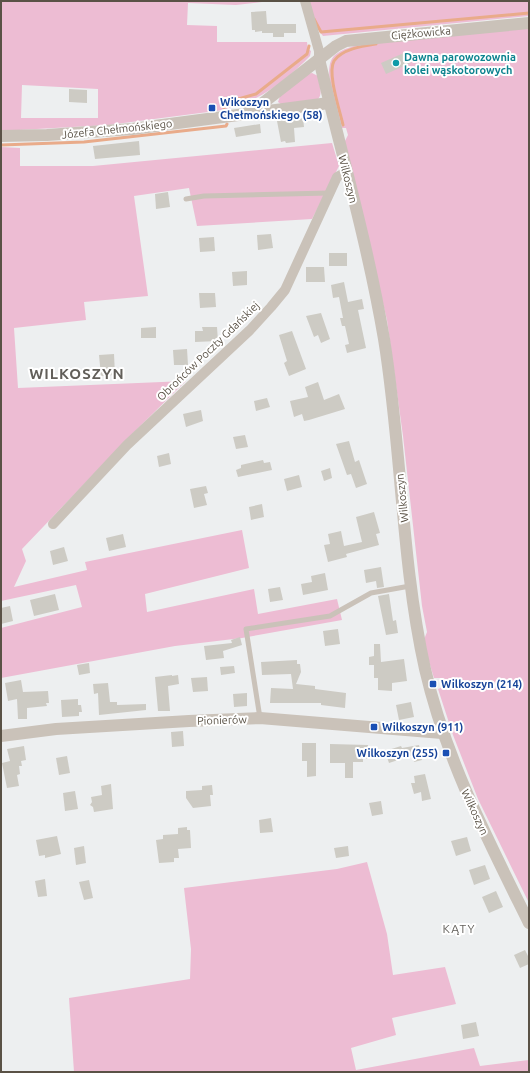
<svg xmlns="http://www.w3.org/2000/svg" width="530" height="1073" font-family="Ubuntu,sans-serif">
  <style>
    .green { fill: #edbcd3; fill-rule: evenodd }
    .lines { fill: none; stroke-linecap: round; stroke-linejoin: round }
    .stream { stroke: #e9ab8a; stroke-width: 3 }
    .building { fill: #cdcbc4 }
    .service { stroke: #cac2b9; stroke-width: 5 }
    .minor { stroke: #cac2b9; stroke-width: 10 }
    .tertiary { stroke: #cac2b9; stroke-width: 12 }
    .culture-dot { fill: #0f9aa8; stroke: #fff; stroke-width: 1.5 }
    .transit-dot { fill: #1a4fb4; stroke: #fff; stroke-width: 1.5 }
    .labels { text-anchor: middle; stroke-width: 4; stroke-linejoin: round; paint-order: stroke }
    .street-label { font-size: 11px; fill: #5a5246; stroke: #fff }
    .culture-label { font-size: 11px; font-weight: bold; fill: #0d838f; stroke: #fff; text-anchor: start }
    .transit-label { font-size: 11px; font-weight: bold; fill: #164399; stroke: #fff; text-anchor: start }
    .neighbourhood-label { font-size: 12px; letter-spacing: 1px; fill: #625f5a; stroke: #fff }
    .district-label { font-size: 15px; font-weight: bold; letter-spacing: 1px; fill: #625f5a; stroke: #fff }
  </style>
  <rect width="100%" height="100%" fill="#edeff0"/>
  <g class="green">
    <path d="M1,1H270L236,5L188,3L187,25L217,26V42H307L308,49L311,51L310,56C285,82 253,106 217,111L216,105H208V112L108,125L1,131ZM22,85L98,89V118H21Z"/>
    <polygon points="309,1 529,1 529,16 323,36 316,27"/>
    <path d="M529,27V903L478,799L453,735L438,689L443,687L441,678H434L423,642L427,632L422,606L403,436L387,320L344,143L348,135L346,128H342C338,112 320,68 335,55C342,49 354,46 364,43Z"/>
    <path d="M312,73L318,76C319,84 324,95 317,100L281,104L278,102L280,96L307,74Z"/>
    <polygon points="332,143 339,166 312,219 197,226 189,188 134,196 148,296 84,302 86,320 14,328 18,388 186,381 129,437 22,549 26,561 14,587 87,570 85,562 242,530 249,568 145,594 147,612 254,589 258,614 337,599 342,620 242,638 175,646 1,678 1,628 82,607 76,585 1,601 1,147 20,148 20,166 93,166"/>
    <polygon points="367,862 387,934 393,975 445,967 456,1004 392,1018 396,1035 351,1048 356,1070 474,1048 480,1066 529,1060 529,1072 74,1072 69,998 190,979 191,949 184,888 337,869"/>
  </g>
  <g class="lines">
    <g class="stream">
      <polyline points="314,19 321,32 529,13"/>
      <polyline points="224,108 224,103 256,94 307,54 309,46"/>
      <path d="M343,125C340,111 327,73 334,61C342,49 363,46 376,44"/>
      <polyline points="1,145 84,142 226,126 227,124"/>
    </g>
  </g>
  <g class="building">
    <polygon points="266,11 267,24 296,24 296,33 284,33 284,37 273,37 273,33 262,33 262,31 255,32 255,30 252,30 251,12"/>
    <polygon points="406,52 411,63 386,74 381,63"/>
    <polygon points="69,89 87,90 87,103 69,102"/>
    <polygon points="303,118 304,127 294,128 295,142 286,143 285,141 281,142 277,121"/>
    <polygon points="260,124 261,133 236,137 234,128"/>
    <polygon points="139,141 140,155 95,159 93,146"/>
    <polygon points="168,192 170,207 156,209 155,194"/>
    <polygon points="271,234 273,248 258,250 257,235"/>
    <polygon points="214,237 215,251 200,252 199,238"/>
    <rect x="329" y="253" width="18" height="13"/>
    <polygon points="306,267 324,267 325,282 306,282"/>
    <polygon points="247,271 247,285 233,286 232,272"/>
    <polygon points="344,282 348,302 362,299 364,309 358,310 366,348 347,353 345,345 349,344 345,326 342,326 340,318 343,318 339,297 333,298 331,285"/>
    <polygon points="199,293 215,293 216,307 200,308"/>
    <polygon points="321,313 330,339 321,343 318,335 314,337 306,316"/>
    <polygon points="156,327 156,338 141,338 141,328"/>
    <polygon points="202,327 217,327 218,341 195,342 195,331 203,331"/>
    <polygon points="292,331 306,369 289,376 284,363 287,361 279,335"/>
    <polygon points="187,349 188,365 174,365 173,350"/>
    <polygon points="114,354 115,375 101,376 99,355"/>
    <polygon points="318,382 324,400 339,394 345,409 309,420 304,421 302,414 294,417 290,401 308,397 305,387"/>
    <polygon points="267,398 270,407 256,411 254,401"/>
    <polygon points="201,410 203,421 186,427 183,414"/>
    <polygon points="245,435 248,447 236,449 233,437"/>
    <polygon points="349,441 355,462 359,460 367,484 356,488 351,474 347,475 336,444"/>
    <polygon points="169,453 171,464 159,467 157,456"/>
    <polygon points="263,460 264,463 270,462 272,470 238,477 236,470 241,468 241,465"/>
    <polygon points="330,468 332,478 324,481 321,471"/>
    <polygon points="299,475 302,487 287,491 284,479"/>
    <polygon points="206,486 208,493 204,494 207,505 194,508 190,489"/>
    <polygon points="262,504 264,517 251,520 249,507"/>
    <polygon points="374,512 380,533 376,534 379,545 346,554 347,557 328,562 324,545 330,544 328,534 341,531 344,546 362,542 356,517"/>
    <polygon points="123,534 126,547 109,551 106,538"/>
    <polygon points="64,547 68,561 53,565 50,551"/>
    <polygon points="381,567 384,587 377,588 376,581 366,583 364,570"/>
    <polygon points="325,573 328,590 303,595 301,584 312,582 311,576"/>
    <polygon points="280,587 283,600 270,602 268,589"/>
    <polygon points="55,594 59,610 34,616 30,600"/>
    <polygon points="389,594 393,621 396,620 398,633 386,635 378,596"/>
    <polygon points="10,606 13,621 1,624 1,608"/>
    <polygon points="338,629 340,644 325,646 323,631"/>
    <polygon points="240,637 242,645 223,651 224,658 206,660 204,646 232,643 231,640"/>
    <polygon points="374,644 380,644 381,662 404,659 407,681 392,683 392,691 378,690 378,678 374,678 374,665 369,665 369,657 374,656"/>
    <polygon points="297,660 297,664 300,664 301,672 296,684 315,686 315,689 346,693 345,708 321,705 321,703 270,703 271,688 293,689 291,674 262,675 261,662"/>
    <polygon points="89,663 90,673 79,675 77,665"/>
    <polygon points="234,666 235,673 221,675 220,667"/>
    <polygon points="172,675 172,676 178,675 179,684 168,686 170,711 158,711 155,677"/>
    <polygon points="207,677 208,691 193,692 191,678"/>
    <polygon points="21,680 23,692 48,691 49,703 46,703 47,706 27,708 27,719 18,719 17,699 8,701 5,683"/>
    <polygon points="108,683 110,702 117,702 117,705 146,704 146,710 99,715 98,693 94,694 93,684"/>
    <polygon points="247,693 247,706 234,707 233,694"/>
    <polygon points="78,699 78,705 81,705 82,712 79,712 79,716 62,717 61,700"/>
    <polygon points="411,702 414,717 399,720 396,705"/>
    <polygon points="183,731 184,746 172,747 171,732"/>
    <polygon points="302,743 316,743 316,776 307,777 307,761 302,761"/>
    <polygon points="330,744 368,745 368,759 363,758 363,762 353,762 353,778 345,778 345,763 330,763"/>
    <polygon points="419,745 422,760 414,762 413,755 389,763 385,751 401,746 402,748"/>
    <polygon points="24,746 26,760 21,761 22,766 19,766 20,774 17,775 19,786 7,788 2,763 10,761 7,749"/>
    <polygon points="67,756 70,773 59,775 56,758"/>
    <polygon points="425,774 431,799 422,801 421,792 414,794 411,783 415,783 414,776"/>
    <polygon points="111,784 113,809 94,812 93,807 90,805 92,802 91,797 102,795 101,786"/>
    <polygon points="212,785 213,795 210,795 211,806 193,808 186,798 186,791 202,790 202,786"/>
    <polygon points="75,791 78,809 65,811 63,793"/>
    <polygon points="381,801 383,814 372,816 369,803"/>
    <polygon points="271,818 273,832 260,833 259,820"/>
    <polygon points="187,827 187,830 190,830 191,848 178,849 179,858 174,858 174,862 159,863 156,840 163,839 163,835 178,834 178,828"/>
    <polygon points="57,836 61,854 45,858 45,855 39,856 36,840"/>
    <polygon points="467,837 471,851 456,856 451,841"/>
    <polygon points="84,846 86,863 76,865 74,848"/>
    <polygon points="348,846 349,856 336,858 334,848"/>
    <polygon points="485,865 490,879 474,885 469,870"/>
    <polygon points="45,879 47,896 38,897 35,881"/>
    <polygon points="89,880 93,898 84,900 79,882"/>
    <polygon points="496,891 503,907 489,913 482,897"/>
    <polygon points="525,950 529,958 529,964 520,968 514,955"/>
    <polygon points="476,1022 479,1036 463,1039 461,1025"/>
  </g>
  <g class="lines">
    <g class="service">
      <polyline points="186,199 204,196 329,193"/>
      <polyline points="260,718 246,629 330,616 371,593 410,586"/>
    </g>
    <g class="minor">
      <polyline points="305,1 319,51 319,59"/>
      <polyline points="53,524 127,445 250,330 271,307 285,290 337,177 346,172"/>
    </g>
    <g class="tertiary">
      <path d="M319,59C341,152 368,245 384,339C402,449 401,561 425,669C446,760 488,840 529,923"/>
      <polyline points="248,111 259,106 336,46 346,41 529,23"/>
      <polyline points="1,136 47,135 132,129 329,103"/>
      <polyline points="1,736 56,729 189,721 260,718 442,733"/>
    </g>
  </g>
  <circle class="culture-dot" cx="396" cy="63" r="4"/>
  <g class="transit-dot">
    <rect x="208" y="104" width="8" height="8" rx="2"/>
    <rect x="429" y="680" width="8" height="8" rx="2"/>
    <rect x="370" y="723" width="8" height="8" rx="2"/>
    <rect x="442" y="749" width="8" height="8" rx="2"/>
  </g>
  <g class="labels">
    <g class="street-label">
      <text transform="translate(421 33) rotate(-5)" y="4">Ciężkowicka</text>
      <text transform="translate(117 129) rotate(-6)" y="4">Józefa Chełmońskiego</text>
      <text transform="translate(348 179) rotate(76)" y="4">Wilkoszyn</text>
      <text transform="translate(208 351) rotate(-44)" y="4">Obrońców Poczty Gdańskiej</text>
      <text transform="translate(402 498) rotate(-96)" y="4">Wilkoszyn</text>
      <text transform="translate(222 720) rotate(-2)" y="4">Pionierów</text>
      <text transform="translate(475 812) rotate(65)" y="4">Wilkoszyn</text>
    </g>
    <g class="culture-label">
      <text x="404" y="61">Dawna parowozownia<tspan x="404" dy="13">kolei wąskotorowych</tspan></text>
    </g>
    <g class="transit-label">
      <text x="220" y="106">Wikoszyn<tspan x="220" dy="13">Chełmońskiego (58)</tspan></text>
      <text x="441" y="688">Wilkoszyn (214)</text>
      <text x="382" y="731">Wilkoszyn (911)</text>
      <text x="438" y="757" text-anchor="end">Wilkoszyn (255)</text>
    </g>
    <g class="neighbourhood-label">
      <text x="459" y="933">KĄTY</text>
    </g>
    <g class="district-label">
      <text x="77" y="379">WILKOSZYN</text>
    </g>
  </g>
  <rect width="530" height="1073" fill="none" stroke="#5a5246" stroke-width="4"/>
</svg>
